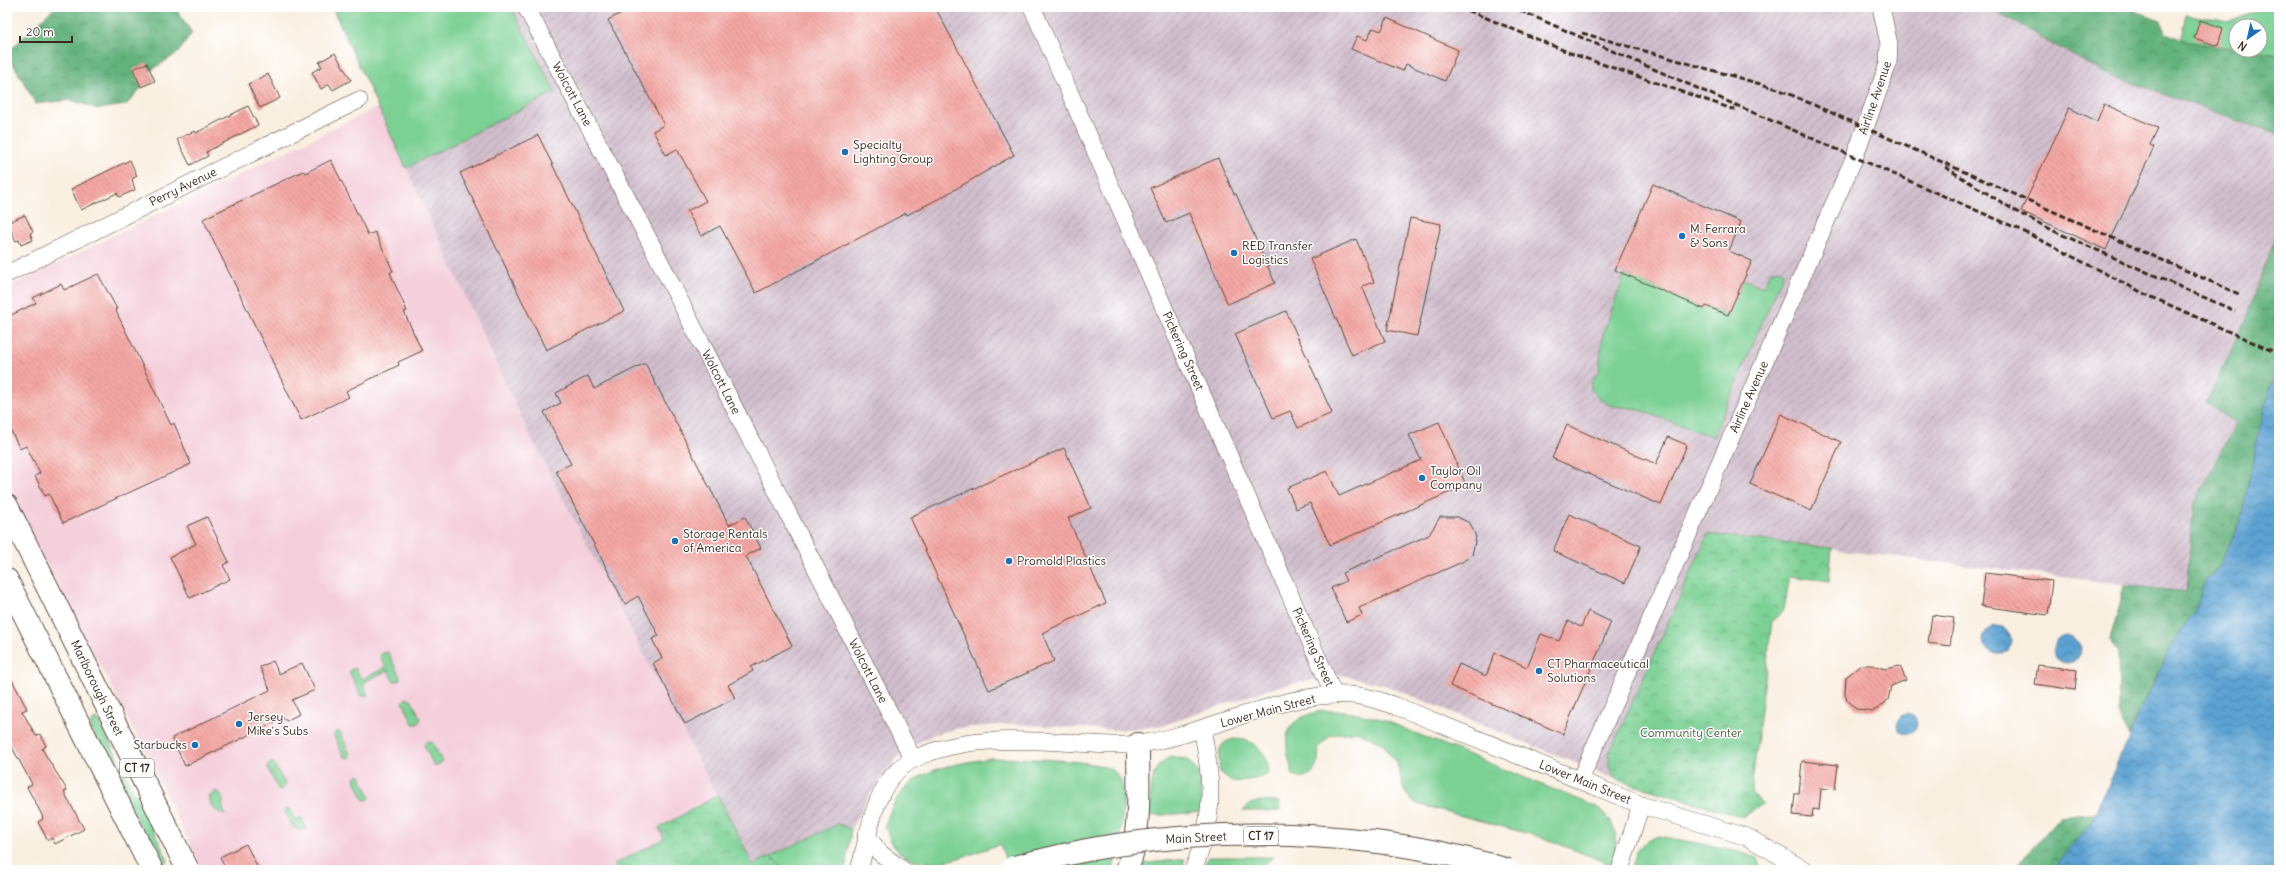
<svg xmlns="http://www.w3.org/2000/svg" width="2286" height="877" font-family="Delius,sans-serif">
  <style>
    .built { fill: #f4cfdc }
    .industrial { fill: url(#industrial-furrows) }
    .grass { fill: #7bd094; stroke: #5b7d59 }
    .forest { fill: url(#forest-crowns); stroke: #506e4e }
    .park { fill: url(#park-crowns); stroke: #5b7d59 }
    .water { fill: url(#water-waves); stroke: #4c6678 }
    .building { fill: url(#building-back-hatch) }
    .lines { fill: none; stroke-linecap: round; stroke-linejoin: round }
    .street-casing { stroke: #58483b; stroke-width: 18 }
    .highway-casing { stroke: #58483b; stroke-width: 24 }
    .street { stroke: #fff; stroke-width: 17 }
    .highway { stroke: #fff; stroke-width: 22 }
    .rail { stroke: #3b2a1e; stroke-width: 3; stroke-dasharray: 6 3; stroke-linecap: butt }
    .highway-bridge-casing { stroke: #58483b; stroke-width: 24; stroke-linecap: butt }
    .highway-bridge { stroke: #fff; stroke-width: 22 }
    .poi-dot { fill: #1f6fb2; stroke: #fff; stroke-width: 1.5 }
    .labels { text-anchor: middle; stroke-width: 3; stroke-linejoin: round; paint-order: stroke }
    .shield { fill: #fff; stroke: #766a62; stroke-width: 1 }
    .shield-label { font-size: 11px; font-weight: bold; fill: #3b2a1e }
    .street-label { font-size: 12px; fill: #3b2a1e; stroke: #fff }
    .poi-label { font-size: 12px; fill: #3b2a1e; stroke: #fff; text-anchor: start }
    .park-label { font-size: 12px; fill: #4e5c41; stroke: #fff }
  </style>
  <defs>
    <pattern id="industrial-furrows" width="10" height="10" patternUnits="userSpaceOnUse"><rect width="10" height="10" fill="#d0bdcc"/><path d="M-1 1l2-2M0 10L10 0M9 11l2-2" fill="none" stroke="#aa9aa5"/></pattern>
    <pattern id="forest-crowns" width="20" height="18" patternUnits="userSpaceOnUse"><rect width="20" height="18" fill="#64b27e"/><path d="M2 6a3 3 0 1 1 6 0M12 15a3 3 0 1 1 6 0" fill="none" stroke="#549167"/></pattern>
    <pattern id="park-crowns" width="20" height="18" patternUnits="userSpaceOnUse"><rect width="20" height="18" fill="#7bd094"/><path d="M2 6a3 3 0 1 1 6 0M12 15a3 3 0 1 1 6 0" fill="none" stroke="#66a978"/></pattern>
    <pattern id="water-waves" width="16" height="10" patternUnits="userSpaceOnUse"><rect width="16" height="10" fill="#5ca2d2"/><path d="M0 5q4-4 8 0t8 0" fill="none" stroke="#4d84aa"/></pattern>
    <pattern id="building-back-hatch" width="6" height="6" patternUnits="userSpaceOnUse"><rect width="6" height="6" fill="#f5a8a5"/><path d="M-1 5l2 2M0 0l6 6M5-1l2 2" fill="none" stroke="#c88986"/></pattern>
  </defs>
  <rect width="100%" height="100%" fill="#fff"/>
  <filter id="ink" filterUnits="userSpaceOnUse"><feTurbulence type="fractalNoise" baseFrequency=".025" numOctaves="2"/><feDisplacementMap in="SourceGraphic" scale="8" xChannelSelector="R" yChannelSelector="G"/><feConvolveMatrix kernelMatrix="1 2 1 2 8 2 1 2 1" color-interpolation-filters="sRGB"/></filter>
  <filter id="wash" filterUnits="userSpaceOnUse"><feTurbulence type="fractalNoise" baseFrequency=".012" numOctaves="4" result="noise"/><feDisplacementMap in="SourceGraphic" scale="16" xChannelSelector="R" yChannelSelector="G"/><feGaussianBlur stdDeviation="0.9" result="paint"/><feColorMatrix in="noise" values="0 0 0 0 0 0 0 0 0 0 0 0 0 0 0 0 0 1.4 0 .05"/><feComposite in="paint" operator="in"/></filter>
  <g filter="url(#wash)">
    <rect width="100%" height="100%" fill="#f9efe1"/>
    <polygon class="built" points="378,107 718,795 659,828 664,839 614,864 617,870 203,870 111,685 71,614 7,485 7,288"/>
    <polygon class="industrial" points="332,7 1989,7 2102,72 2279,135 2279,228 2243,326 2206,403 2236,424 2194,504 2186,592 1708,534 1609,754 1609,767 1617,780 1388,686 1342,675 1279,686 1160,726 1115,730 1013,724 959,728 935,734 917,743 897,758 868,797 851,829 838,824 753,865 526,427"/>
    <g class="grass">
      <polygon points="332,7 511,7 555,92 406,168"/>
      <polygon points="2265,7 2279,7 2279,55 2243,50 2260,50 2260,26 2236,26 2236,49 2189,42 2181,39 2186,14 2227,22"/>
      <polygon points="1779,269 1784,272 1713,437 1634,408 1611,406 1598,398 1591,389 1591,382 1599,370 1603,334 1625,274 1704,309 1706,306 1728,315 1744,279 1763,287 1771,271"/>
      <polygon points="388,652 400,677 399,681 393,681 388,670 363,683 368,695 361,696 350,673 350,670 355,668 362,679 386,667 380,656 382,653"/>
      <polygon points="406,698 411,699 421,719 418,724 413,724 403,702"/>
      <path d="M1321,711H1345L1381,719L1597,807C1619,826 1619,838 1612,865L1544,838L1414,803L1404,791L1397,764L1383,744L1357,731L1331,735L1319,747L1318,761L1313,773L1302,778L1293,775C1283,740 1280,720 1321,711Z"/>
      <polygon points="96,719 100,722 168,860 166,863 158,861 91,728 91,722"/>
      <polygon points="335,732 340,732 350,754 349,758 344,757 334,736"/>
      <path d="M1239,738C1259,744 1266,751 1269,773L1261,778L1233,782L1220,772C1218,753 1216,741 1239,738Z"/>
      <polygon points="427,741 432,742 442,761 438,766 434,766 424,745"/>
      <path d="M1170,757L1187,759L1199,773L1202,812L1149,816C1153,794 1146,769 1170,757Z"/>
      <path d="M991,758C1015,759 1104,757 1117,774C1132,792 1117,848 1113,870H1009L1000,844C971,854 921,877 896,849C891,843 888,834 885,827C900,770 940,767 991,758Z"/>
      <polygon points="273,762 286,785 280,791 278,789 268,769 268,765"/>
      <polygon points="357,775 360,775 370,797 368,800 364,800 354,778"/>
      <path d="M216,791L219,792L224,802L222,803L225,815C216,813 208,805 210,796Z"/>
      <polygon points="1260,801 1279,802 1280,811 1243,811 1250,804"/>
      <path d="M286,809H290L296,820L301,817L306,829C294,834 289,821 285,812Z"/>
      <polygon points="838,824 851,829 845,870 784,870 771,856"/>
      <path d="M1658,836L1730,849L1757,858L1761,870H1631C1639,846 1635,847 1658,836Z"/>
      <polygon points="1208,857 1273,857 1258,870 1203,870"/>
      <polygon points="1185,859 1181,870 1137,870 1139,864"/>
    </g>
    <g class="forest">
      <polygon points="55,7 175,7 192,33 178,53 150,71 155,81 143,86 126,105 98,109 71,100 36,104 7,53"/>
      <polygon points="1989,7 2124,7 2161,20 2166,33 2189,42 2279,55 2279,135 2102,72"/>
      <polygon points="2279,228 2279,369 2271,385 2263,413 2241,518 2222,562 2215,572 2206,578 2195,612 2179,632 2161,667 2133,724 2130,736 2123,724 2119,711 2118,653 2110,639 2125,585 2186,592 2194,504 2236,424 2206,403 2243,326"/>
      <polygon points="2096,813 2092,821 2058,863 2057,870 2013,870 2060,817"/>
    </g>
    <g class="park">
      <polygon points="1708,534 1832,548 1829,581 1790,576 1784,610 1772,621 1751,792 1763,804 1743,817 1617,780 1609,767 1609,754"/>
      <polygon points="718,795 753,865 771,856 784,870 617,870 614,864 664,839 659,828"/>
    </g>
    <g class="water">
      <polygon points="2279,369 2279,870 2057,870 2058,863 2092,821 2124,747 2129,741 2139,710 2151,689 2161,667 2179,632 2195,612 2206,578 2215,572 2222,562 2241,518 2263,413 2271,385"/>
      <circle cx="1997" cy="640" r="14"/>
      <circle cx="2067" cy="649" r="14"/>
      <circle cx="1907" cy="724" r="10"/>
    </g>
    <g id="blocks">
      <g class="building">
        <polygon points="633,7 935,7 1014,155 942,197 907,215 906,213 756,293 720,226 701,236 687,211 706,201 677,149 666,155 653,131 664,125 608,20"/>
        <polygon points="1387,18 1458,50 1445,81 1406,64 1403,71 1351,49 1357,36 1367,40 1373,28 1381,31"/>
        <polygon points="2200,20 2223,28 2218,46 2194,38"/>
        <polygon points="335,53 351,80 333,90 329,84 321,89 312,72 322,67 319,62"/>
        <polygon points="147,63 155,81 141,87 133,69"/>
        <polygon points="268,74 280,98 260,108 248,84"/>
        <polygon points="2104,104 2158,128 2150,145 2154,147 2106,250 2021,211 2069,108 2097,121"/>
        <polygon points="248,106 258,125 206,152 208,156 190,165 177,139 195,131 196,133"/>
        <polygon points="538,135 624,311 546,350 460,173"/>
        <polygon points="1218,158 1234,194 1236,194 1275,283 1228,304 1189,213 1166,223 1150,188"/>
        <polygon points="130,160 137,176 132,179 135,190 119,197 117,193 81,210 71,189"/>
        <polygon points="331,160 368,235 375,232 393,271 390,273 407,311 404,312 422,351 398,362 399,365 346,391 349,397 301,420 203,219 303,171 305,173"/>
        <polygon points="1653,184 1741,222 1729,251 1752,261 1728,315 1706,306 1704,309 1615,270"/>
        <polygon points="25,215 33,232 30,233 33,240 21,245 19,240 16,241 7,223"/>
        <polygon points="1410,218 1441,224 1417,336 1387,330"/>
        <polygon points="1356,239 1374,282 1362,286 1385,341 1352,355 1310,259"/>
        <polygon points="98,274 117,309 115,309 171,425 174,423 191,464 63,523 49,494 45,496 35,476 40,473 26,446 20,449 7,423 7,317 36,303 33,298 61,284 64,290"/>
        <polygon points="1286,311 1332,413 1298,428 1290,411 1273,418 1235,334"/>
        <polygon points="645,363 729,525 745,517 761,548 746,556 792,646 751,667 753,671 728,685 735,698 685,724 653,663 662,658 652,639 659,636 638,596 625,604 556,471 571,464 544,412 561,403 556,393 588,376 594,389"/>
        <polygon points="1781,414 1841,442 1811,511 1750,484"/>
        <polygon points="1439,422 1466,485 1330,545 1310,503 1296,509 1287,488 1327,471 1339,496 1421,460 1409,435"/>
        <polygon points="1567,425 1656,464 1668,437 1687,445 1661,505 1552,458"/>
        <polygon points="1064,448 1091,508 1068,518 1106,603 1042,633 1054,661 989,690 910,517"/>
        <polygon points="1569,514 1641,546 1625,583 1553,551"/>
        <polygon points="207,517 229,562 223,565 230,579 190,598 170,557 196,544 187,526"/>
        <polygon points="1440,517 1457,517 1470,523 1476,537 1472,555 1462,562 1359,608 1362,615 1346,622 1331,588 1346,581 1342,573 1429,535"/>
        <polygon points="1985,573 2052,581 2048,615 1981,606"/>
        <polygon points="1588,611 1611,622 1563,734 1450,686 1459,664 1486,676 1495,653 1527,667 1541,634 1559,641 1568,621 1581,627"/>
        <polygon points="1932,615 1954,618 1950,646 1928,643"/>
        <polygon points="273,661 279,674 302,663 315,690 292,700 299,714 286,721 284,718 185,766 172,738 270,690 260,667"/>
        <polygon points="1861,665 1872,665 1885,669 1900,666 1906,680 1891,686 1888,700 1879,708 1873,711 1856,709 1847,699 1845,694 1846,677"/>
        <polygon points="2038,665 2077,670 2075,690 2035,684"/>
        <polygon points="7,670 27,709 22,711 36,736 40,734 46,746 42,749 67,790 64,792 84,829 55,844 52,838 48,841 38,822 43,819 42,815 27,787 32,784 7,738"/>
        <polygon points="1802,761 1838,765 1835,790 1821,788 1819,810 1813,809 1812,817 1793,815 1795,793 1799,793"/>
        <polygon points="246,844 259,870 226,870 220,857"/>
      </g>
    </g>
  </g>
  <g filter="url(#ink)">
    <use href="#blocks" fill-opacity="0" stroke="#58483b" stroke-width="1"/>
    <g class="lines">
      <defs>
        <g id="street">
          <polyline points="526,7 650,242 913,759"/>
          <polyline points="1032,7 1334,695"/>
          <polyline points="7,274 359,100"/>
          <polyline points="1580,780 1855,156 1888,64 1889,44 1881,7"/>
          <polyline points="866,835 880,853 903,870"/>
          <path d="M859,870C870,833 873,779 914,759C963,735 1024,740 1077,743C1097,744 1119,747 1139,744C1207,735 1284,690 1351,695C1367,696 1381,701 1396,706L1641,805L1747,837L1805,870"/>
          <path d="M1193,870C1215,818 1213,783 1202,729"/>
          <polyline points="1620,870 1641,805"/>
        </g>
        <g id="highway">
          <polyline points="7,506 188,870"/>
          <polyline points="7,580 152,870"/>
          <path d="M1127,870C1142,831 1138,785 1138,744"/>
        </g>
      </defs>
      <use href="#street" class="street-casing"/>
      <use href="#highway" class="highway-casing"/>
      <use href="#street" class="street"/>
      <use href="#highway" class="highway"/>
      <g class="rail">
        <polyline points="1460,7 1570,53 1738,111"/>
        <polyline points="1512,7 2019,229 2145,294 2279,354"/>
        <polyline points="1582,33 1778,89 2241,295"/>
        <polyline points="1945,167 2017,212 2056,232 2235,311"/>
      </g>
      <defs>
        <path id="highway-bridge" d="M1014,867C1050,858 1086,849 1124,844C1247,826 1388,833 1508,870"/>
      </defs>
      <use href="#highway-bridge" class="highway-bridge-casing"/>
      <use href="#highway-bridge" class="highway-bridge"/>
    </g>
  </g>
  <g class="poi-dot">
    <circle cx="845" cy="152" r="4"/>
    <circle cx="1682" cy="236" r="4"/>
    <circle cx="1234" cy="253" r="4"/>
    <circle cx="1422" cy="478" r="4"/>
    <circle cx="675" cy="541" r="4"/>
    <circle cx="1009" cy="561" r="4"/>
    <circle cx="1539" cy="671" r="4"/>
    <circle cx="239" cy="724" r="4"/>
    <circle cx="195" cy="745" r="4"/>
  </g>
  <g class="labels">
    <g class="shield">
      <rect x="120" y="759" width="34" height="18" rx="3"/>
      <rect x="1244" y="827" width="34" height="18" rx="3"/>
    </g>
    <g class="shield-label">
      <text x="137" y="772">CT 17</text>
      <text x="1261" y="840">CT 17</text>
    </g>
    <g class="street-label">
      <text transform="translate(572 94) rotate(62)" y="4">Wolcott Lane</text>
      <text transform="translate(1875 98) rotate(-71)" y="4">Airline Avenue</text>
      <text transform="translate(183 187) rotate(-26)" y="4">Perry Avenue</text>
      <text transform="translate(1183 351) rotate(66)" y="4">Pickering Street</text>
      <text transform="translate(721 382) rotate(63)" y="4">Wolcott Lane</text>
      <text transform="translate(1749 397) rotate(-66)" y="4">Airline Avenue</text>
      <text transform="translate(1313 647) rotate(66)" y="4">Pickering Street</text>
      <text transform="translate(868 671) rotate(63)" y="4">Wolcott Lane</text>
      <text transform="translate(97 688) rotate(64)" y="4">Marlborough Street</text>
      <text transform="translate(1268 711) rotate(-15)" y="4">Lower Main Street</text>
      <text transform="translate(1585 782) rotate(22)" y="4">Lower Main Street</text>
      <text transform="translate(1196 838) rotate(-3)" y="4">Main Street</text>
    </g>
    <g class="poi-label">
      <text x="853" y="149">Specialty<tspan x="853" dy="14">Lighting Group</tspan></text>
      <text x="1690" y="233">M. Ferrara<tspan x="1690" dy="14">&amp; Sons</tspan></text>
      <text x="1242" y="250">RED Transfer<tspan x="1242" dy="14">Logistics</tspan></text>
      <text x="1430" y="475">Taylor Oil<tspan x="1430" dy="14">Company</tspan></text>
      <text x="683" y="538">Storage Rentals<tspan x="683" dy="14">of America</tspan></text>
      <text x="1017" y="565">Promold Plastics</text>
      <text x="1547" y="668">CT Pharmaceutical<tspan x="1547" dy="14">Solutions</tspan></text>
      <text x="247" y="721">Jersey<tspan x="247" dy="14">Mike's Subs</tspan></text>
      <text x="187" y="749" text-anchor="end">Starbucks</text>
    </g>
    <g class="park-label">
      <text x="1691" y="737">Community Center</text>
    </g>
  </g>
  <rect width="2286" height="877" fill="none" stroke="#fff" stroke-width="24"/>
  <g transform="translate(2248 38) rotate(214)"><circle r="19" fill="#ffffff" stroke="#b1aaa5"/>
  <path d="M0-3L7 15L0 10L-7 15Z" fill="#1f6fb2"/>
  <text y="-6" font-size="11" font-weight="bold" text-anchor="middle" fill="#3b2a1e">N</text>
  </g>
  <path d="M20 36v6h52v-6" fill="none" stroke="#3b2a1e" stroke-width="2"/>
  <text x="26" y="36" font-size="12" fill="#3b2a1e" stroke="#ffffff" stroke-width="3" paint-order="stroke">20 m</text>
</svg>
